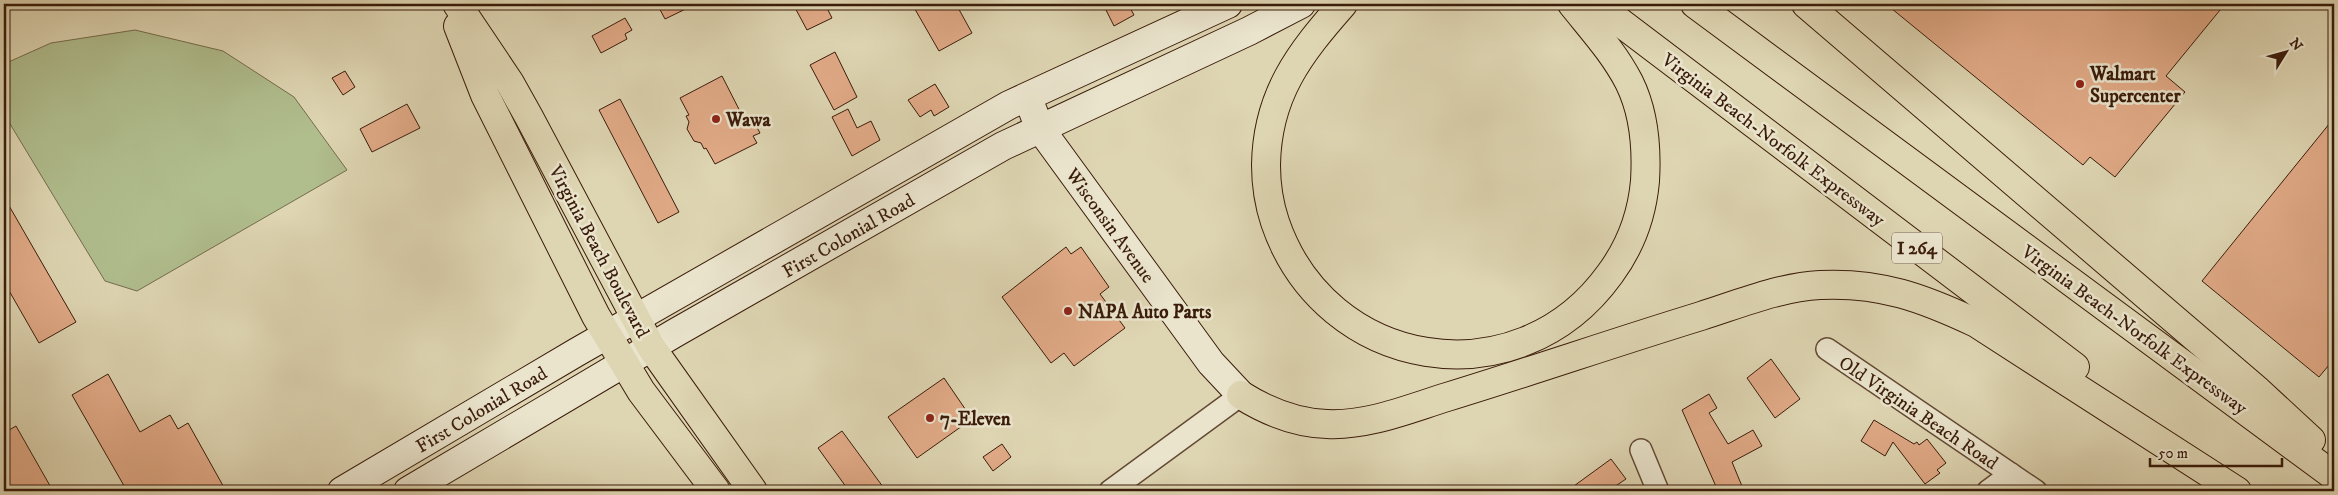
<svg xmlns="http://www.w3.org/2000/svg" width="2338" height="495" font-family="'IM FELL DW Pica',serif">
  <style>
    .park { fill: #b0bd8d; stroke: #756c4c }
    .building { fill: #e1aa87; stroke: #3a1c0a }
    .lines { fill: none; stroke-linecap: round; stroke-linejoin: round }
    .minor-casing { stroke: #634a34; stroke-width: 24 }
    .secondary-casing { stroke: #3a1c0a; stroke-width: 30 }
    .primary-casing { stroke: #3a1c0a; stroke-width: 30 }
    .motorway-casing { stroke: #3a1c0a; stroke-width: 30 }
    .minor { stroke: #eae4cd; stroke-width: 21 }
    .secondary { stroke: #eae4cd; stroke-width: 28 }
    .primary { stroke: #ded5b2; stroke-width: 28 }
    .motorway { stroke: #ded5b2; stroke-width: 28 }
    .poi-dot { fill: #8f2418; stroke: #eae4cd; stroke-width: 2 }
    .labels { text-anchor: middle; stroke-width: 5; stroke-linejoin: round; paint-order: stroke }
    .shield { fill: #eae4cd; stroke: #6f5844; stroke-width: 1 }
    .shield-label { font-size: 18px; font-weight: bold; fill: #3a1c0a }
    .poi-label { font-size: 19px; font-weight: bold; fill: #3a1c0a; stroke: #eae4cd; text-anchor: start }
    .street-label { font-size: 19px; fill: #3a1c0a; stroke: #eae4cd }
  </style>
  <rect width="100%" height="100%" fill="#ded5b2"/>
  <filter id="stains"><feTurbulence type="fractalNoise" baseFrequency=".004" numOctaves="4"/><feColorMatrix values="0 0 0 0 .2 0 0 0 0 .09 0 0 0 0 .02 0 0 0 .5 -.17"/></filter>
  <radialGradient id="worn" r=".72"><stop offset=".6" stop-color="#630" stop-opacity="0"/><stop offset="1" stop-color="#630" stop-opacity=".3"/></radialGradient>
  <polygon class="park" points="135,30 223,51 294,97 347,170 137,291 105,281 4,114 4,64 51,43"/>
  <g class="building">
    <polygon points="657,4 696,4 665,19"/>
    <polygon points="793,4 825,4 832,18 807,30"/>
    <polygon points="912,4 956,4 972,33 939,51"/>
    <polygon points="1103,4 1128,4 1134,15 1114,26"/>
    <polygon points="1886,4 2225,4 2166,76 2185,92 2115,177 2090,157 2083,165"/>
    <polygon points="625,18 632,30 625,34 627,39 601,53 592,36"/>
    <polygon points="835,52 857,97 834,110 810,65"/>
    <polygon points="345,71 355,87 343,95 332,78"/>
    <polygon points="722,76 745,121 752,118 760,133 753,136 757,143 715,164 706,148 704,149 701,143 694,141 687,129 689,122 686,116 689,115 680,98"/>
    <polygon points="935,84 949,107 934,116 931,110 920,117 908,100"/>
    <polygon points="620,99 679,212 658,223 599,110"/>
    <polygon points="407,104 420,128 372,152 360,129"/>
    <polygon points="848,109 857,128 871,121 880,140 852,156 832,117"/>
    <polygon points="2334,118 2334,359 2319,377 2202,281"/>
    <polygon points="4,197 76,322 39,343 4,282"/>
    <polygon points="1066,247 1071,254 1081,247 1109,287 1100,294 1125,328 1074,366 1064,353 1051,363 1002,297"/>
    <polygon points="1771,359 1800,399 1775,418 1747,378"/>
    <polygon points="108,374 140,432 170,415 178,429 188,423 226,491 127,491 72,395"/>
    <polygon points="944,378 972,419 917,458 888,417"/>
    <polygon points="1709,394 1717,408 1709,413 1728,444 1753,430 1762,446 1732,462 1744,491 1718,491 1682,410"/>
    <polygon points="1874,420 1914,444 1917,442 1919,445 1927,439 1946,463 1937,470 1940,473 1925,484 1893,442 1885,456 1861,441"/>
    <polygon points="16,426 53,491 4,491 4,433"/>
    <polygon points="842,431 886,491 849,491 818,448"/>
    <polygon points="1002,444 1011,457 993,471 983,457"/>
    <polygon points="1611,459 1626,479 1608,491 1567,491"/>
  </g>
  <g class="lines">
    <defs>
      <g id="minor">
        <polyline points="1827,349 2036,491"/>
        <polyline points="1641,450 1658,491"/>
        <polyline points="1110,491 1241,395"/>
        <polyline points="1988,491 2011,474"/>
      </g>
      <g id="secondary">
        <polyline points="1033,111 1039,127 1211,363 1241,395"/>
        <polyline points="342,491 577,352 1009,105 1228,4"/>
        <polyline points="408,491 675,333 1003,146 1249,31 1301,4"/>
      </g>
      <g id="primary">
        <polyline points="457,4 510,83 529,117 651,347 753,491"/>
        <polyline points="458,26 485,95 596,316 641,391 716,491"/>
      </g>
      <g id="motorway">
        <path d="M1343,4C1299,54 1267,95 1266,165C1266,184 1269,204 1275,222C1325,370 1517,403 1610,274C1630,247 1642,215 1645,181C1647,148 1644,112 1629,82C1614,53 1592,29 1572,4"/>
        <polyline points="1596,4 2075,367"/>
        <polyline points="1695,4 2334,476"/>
        <polyline points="1806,4 2258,391 2311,440"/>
        <path d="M1241,395C1268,412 1295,423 1327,424C1368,426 1408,409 1447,397C1532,371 1616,342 1701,316C1739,304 1780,287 1820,285C1880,282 1923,298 1976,323L2237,491"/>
      </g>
    </defs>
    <use href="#minor" class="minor-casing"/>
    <use href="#secondary" class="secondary-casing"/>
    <use href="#primary" class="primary-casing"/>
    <use href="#motorway" class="motorway-casing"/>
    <use href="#minor" class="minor"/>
    <use href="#secondary" class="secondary"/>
    <use href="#primary" class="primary"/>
    <use href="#motorway" class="motorway"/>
  </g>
  <g class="poi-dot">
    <circle cx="2080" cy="84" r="5"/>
    <circle cx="716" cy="119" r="5"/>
    <circle cx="1068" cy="311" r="5"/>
    <circle cx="930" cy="418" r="5"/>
  </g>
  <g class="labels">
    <rect class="shield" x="1892" y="232.5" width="50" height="31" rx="4"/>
    <g class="shield-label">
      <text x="1917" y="254">I 264</text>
    </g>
    <g class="poi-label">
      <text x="2090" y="80">Walmart<tspan x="2090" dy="22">Supercenter</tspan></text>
      <text x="726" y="126">Wawa</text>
      <text x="1078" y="318">NAPA Auto Parts</text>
      <text x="940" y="425">7-Eleven</text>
    </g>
    <g class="street-label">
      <text transform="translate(1774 139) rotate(37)" y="7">Virginia Beach-Norfolk Expressway</text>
      <text transform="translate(1111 225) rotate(54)" y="7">Wisconsin Avenue</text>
      <text transform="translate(848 235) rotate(-30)" y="7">First Colonial Road</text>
      <text transform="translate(600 251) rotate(62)" y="7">Virginia Beach Boulevard</text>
      <text transform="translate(2135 329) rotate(36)" y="7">Virginia Beach-Norfolk Expressway</text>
      <text transform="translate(481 409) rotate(-31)" y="7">First Colonial Road</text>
      <text transform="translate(1919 412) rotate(34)" y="7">Old Virginia Beach Road</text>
    </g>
  </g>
  <rect width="2338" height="495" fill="none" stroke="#ded5b2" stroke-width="20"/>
  <rect x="5" y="5" width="2328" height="485" fill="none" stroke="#3a1c0a" stroke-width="2.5"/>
  <rect x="10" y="10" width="2318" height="475" fill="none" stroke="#3a1c0a"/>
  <g transform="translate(2286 52) rotate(53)" stroke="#eae4cd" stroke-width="4" paint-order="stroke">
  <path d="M0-4L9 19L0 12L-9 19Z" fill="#3a1c0a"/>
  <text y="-8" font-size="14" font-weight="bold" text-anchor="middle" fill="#3a1c0a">N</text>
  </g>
  <path d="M2150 458v8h132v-8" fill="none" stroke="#3a1c0a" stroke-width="2.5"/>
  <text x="2158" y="458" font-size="15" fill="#3a1c0a" stroke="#eae4cd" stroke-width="4" paint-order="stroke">50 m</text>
  <rect width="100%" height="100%" filter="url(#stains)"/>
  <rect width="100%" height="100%" fill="url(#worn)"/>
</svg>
